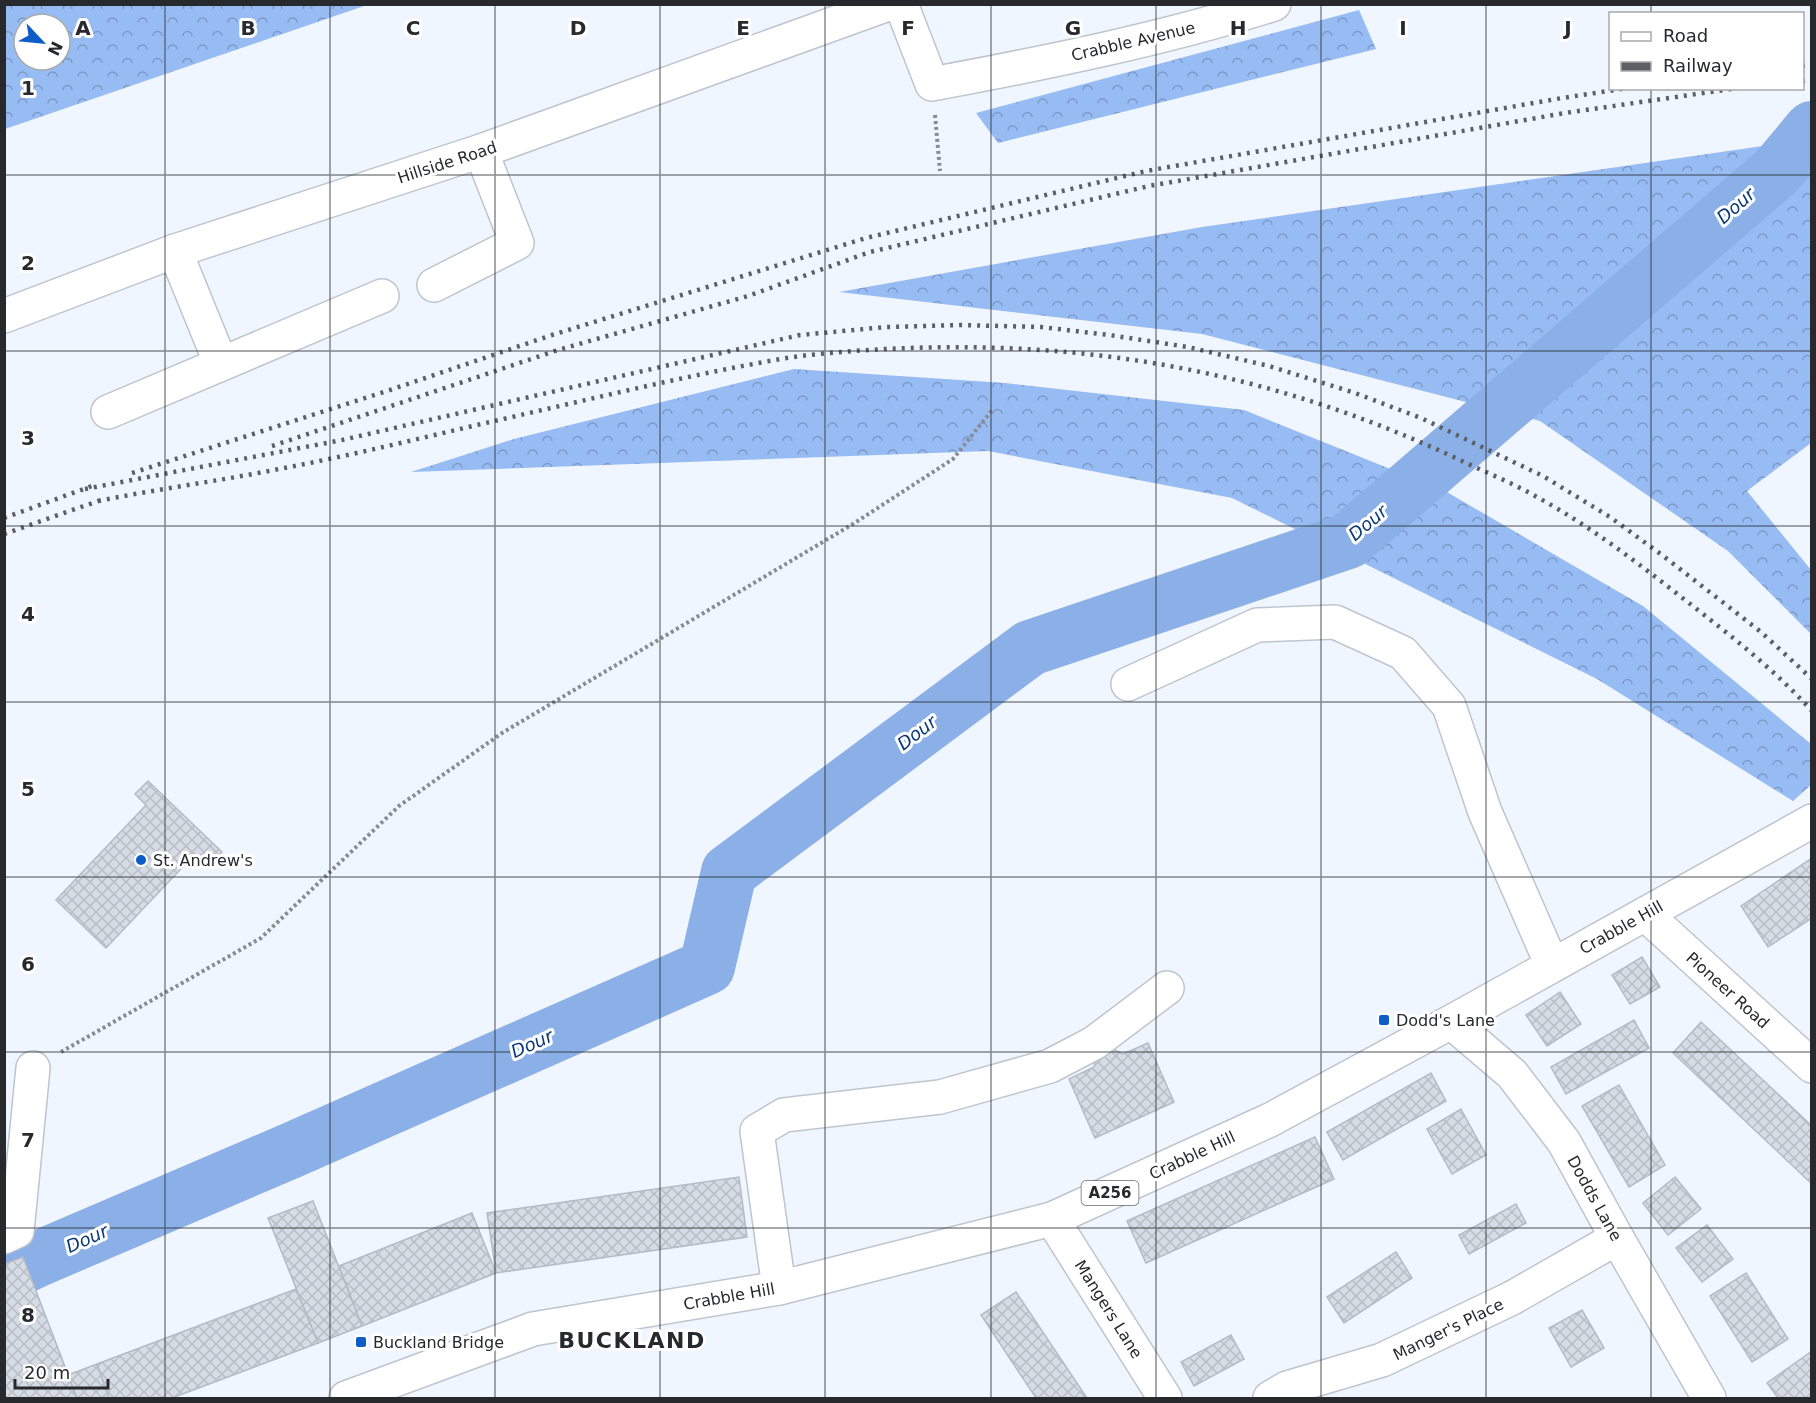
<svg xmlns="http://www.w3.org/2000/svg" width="1816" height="1403" font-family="'DejaVu Sans',sans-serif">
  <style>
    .forest { fill: url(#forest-crowns); fill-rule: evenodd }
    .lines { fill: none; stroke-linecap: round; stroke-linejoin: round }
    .river { stroke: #8bafe7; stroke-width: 56 }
    .building { fill: url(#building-cross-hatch); stroke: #b5bbc4; stroke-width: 1.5 }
    .minor-casing { stroke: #bfc5ce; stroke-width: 36 }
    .major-casing { stroke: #bfc5ce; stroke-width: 36 }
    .path { stroke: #888c92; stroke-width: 4; stroke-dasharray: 3 3; stroke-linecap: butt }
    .minor { stroke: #fff; stroke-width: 33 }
    .major { stroke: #fff; stroke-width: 33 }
    .rail { stroke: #5c5f64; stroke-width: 4.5; stroke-dasharray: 3 6; stroke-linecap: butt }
    .grid { fill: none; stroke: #27292d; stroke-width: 1.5; stroke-opacity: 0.55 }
    .poi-dot { fill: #0d5dc7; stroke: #fff; stroke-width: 2 }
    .labels { text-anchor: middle; stroke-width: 6; stroke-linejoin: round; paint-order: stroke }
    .shield { fill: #fff; stroke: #68696c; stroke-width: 1.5 }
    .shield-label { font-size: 15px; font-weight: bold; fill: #27292d }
    .street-label { font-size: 16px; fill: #27292d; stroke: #fff }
    .poi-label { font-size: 16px; fill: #27292d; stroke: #fff; text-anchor: start }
    .water-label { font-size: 18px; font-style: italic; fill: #0a3878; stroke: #fff }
    .district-label { font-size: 22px; font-weight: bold; letter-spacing: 1.5px; fill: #27292d; stroke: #fff }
    .grid-label { font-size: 20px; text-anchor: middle; font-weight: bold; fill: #27292d; stroke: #fff; stroke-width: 6; stroke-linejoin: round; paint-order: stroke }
  </style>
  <defs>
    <pattern id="forest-crowns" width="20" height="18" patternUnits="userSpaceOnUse" patternTransform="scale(1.5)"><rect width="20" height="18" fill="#97bcf4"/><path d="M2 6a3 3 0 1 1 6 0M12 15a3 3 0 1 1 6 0" fill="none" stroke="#7b99c6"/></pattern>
    <pattern id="building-cross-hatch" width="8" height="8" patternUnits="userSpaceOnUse" patternTransform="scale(1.5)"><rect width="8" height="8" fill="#d6dce5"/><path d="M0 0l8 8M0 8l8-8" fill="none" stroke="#b8bdc5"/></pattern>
  </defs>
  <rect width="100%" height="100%" fill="#f0f6ff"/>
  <g class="forest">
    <path d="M5,4H367V5L5,129ZM24,24H60V60H24Z"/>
    <polygon points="1359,10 1376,49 998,143 976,113"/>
    <polygon points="1811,139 1811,443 1747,491 1811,570 1811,634 1728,551 1540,421 1202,334 839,292 1202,227"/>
    <polygon points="794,369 1005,383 1244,410 1445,491 1643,606 1811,744 1811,785 1793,801 1597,679 1232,498 988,451 411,472 514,439"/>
  </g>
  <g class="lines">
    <polyline class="river" points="4,1275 40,1258 290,1151 707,967 729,872 1030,648 1348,541 1777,171 1812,129"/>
  </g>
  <g class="building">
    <polygon points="148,781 222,852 208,867 195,854 106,948 56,900 146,805 135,794"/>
    <polygon points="1812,858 1812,918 1768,947 1741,906"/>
    <polygon points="1642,957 1660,987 1630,1004 1612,975"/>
    <polygon points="1560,992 1581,1024 1547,1046 1526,1015"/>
    <polygon points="1634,1020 1649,1048 1566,1094 1551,1067"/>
    <polygon points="1701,1022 1812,1126 1812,1184 1673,1053"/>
    <polygon points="1148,1043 1174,1102 1095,1138 1069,1079 1094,1067 1095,1061 1113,1049 1123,1054"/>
    <polygon points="1431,1073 1446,1101 1343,1160 1327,1132"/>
    <polygon points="1619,1085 1665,1165 1629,1187 1582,1106"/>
    <polygon points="1461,1109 1486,1155 1452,1174 1427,1129"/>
    <polygon points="1315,1137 1334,1179 1146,1263 1127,1221"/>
    <polygon points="739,1177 747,1237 496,1273 487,1213"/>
    <polygon points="1675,1177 1701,1209 1668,1235 1643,1203"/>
    <polygon points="313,1201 362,1326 318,1343 268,1218"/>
    <polygon points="1516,1204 1526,1223 1469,1254 1459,1235"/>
    <polygon points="472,1213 496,1273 362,1326 339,1266"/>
    <polygon points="1707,1225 1733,1259 1702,1282 1676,1248"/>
    <polygon points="1396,1252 1412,1278 1344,1323 1327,1297"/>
    <polygon points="23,1257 77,1398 4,1398 4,1264"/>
    <polygon points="1746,1273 1788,1339 1752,1362 1710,1296"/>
    <polygon points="296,1289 318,1343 172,1398 109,1398 97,1364"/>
    <polygon points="1016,1292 1087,1398 1036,1398 981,1315"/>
    <polygon points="1582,1310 1604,1348 1571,1367 1549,1328"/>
    <polygon points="1231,1335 1244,1359 1194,1386 1181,1362"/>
    <polygon points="1812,1351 1812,1398 1778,1398 1767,1383"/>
    <polygon points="97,1364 109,1398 77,1398 68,1375"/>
  </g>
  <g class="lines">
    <defs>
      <g id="minor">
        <path d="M901,4L932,84C1045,63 1164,39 1274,4"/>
        <polyline points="175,251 221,364"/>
        <polyline points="434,285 517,243 481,151"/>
        <polyline points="4,316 175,251 481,151 888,4"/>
        <polyline points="108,412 382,296"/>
        <polyline points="1128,684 1257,625 1335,622 1403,653 1449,706 1485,812 1552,965"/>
        <polyline points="1645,914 1812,1066"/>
        <polyline points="1451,1022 1512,1074 1564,1142 1617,1238 1709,1398"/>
        <polyline points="1052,1219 1165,1398"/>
        <polyline points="4,1237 17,1231 33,1068"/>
        <polyline points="779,1288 757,1131 784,1115 940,1097 1050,1066 1094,1043 1167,988"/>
        <polyline points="1270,1398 1287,1388 1382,1360 1512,1298 1617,1238"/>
      </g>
      <polyline id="major" points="346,1398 533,1329 779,1288 1052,1219 1270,1120 1451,1022 1812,821"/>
    </defs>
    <use href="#minor" class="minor-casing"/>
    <use href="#major" class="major-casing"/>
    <g class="path">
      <polyline points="935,115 940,171"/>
      <polyline points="61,1052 261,938 399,806 502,733 853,524 953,459 993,409"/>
    </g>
    <use href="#minor" class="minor"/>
    <use href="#major" class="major"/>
    <g class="rail">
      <polyline points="1802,66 1812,65"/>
      <polyline points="1802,81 1812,80"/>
      <polyline points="272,446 558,350 748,296 870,252 1149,186 1565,113 1738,88"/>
      <polyline points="132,473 390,390 552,335 866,238 1146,171 1562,98 1628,88"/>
      <polyline points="85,489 342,440 800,335 886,327 961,325 1041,327 1109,335 1188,347 1269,366 1355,393 1421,418 1543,476 1610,517 1662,555 1761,632 1812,679"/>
      <path d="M98,501C158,489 219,481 279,469C354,455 429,436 503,419C578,402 652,384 727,369C754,364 782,358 809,355C1041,331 1251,361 1462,461C1487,473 1513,483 1537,497C1588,525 1634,560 1680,596C1726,632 1772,667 1812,711"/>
      <polyline points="4,518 92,486"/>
      <polyline points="4,534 104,499"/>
    </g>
  </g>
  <path class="grid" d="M165,4V1398M330,4V1398M495,4V1398M660,4V1398M825,4V1398M991,4V1398M1156,4V1398M1321,4V1398M1486,4V1398M1651,4V14M1651,88V1398M4,175H1812M4,351H1812M4,526H1812M4,702H1812M4,877H1812M4,1052H1812M4,1228H1812"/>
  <g class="poi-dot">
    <circle cx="141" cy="860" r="6"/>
    <rect x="1378" y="1014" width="12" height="12" rx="3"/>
    <rect x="355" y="1336" width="12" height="12" rx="3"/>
  </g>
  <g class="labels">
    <rect class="shield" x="1081.5" y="1181" width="57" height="24" rx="4.5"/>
    <g class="shield-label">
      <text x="1110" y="1198">A256</text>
    </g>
    <g class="street-label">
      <text transform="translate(1133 41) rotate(-13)" y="6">Crabble Avenue</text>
      <text transform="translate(447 162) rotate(-18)" y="6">Hillside Road</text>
      <text transform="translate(1621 927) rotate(-29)" y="6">Crabble Hill</text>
      <text transform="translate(1728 990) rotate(42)" y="6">Pioneer Road</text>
      <text transform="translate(1192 1155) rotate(-25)" y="6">Crabble Hill</text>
      <text transform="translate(1595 1198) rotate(61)" y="6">Dodds Lane</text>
      <text transform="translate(729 1296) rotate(-10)" y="6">Crabble Hill</text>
      <text transform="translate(1109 1309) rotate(58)" y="6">Mangers Lane</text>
      <text transform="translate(1448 1329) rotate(-26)" y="6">Manger's Place</text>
    </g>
    <g class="poi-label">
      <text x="153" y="866">St. Andrew's</text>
      <text x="1396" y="1026">Dodd's Lane</text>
      <text x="373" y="1348">Buckland Bridge</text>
    </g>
    <g class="water-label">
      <text transform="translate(1736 206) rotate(-41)" y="6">Dour</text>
      <text transform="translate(1368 523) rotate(-40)" y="6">Dour</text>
      <text transform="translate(917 733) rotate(-37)" y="6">Dour</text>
      <text transform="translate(532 1044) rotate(-24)" y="6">Dour</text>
      <text transform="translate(87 1239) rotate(-24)" y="6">Dour</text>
    </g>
    <g class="district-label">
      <text x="632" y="1348">BUCKLAND</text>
    </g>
  </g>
  <g class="grid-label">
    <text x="83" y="35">A</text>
    <text x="248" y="35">B</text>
    <text x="413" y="35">C</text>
    <text x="578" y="35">D</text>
    <text x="743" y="35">E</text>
    <text x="908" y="35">F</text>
    <text x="1073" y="35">G</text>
    <text x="1238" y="35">H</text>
    <text x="1403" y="35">I</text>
    <text x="1568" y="35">J</text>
    <text x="28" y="95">1</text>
    <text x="28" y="270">2</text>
    <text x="28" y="445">3</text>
    <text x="28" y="621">4</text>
    <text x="28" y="796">5</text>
    <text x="28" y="971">6</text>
    <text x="28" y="1147">7</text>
    <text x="28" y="1322">8</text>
  </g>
  <rect width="1816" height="1403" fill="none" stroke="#27292d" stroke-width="12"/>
  <rect x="1609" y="12" width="195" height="78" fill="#ffffff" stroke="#a9a9ab" stroke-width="1.5"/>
  <rect x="1621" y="32" width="30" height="9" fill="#ffffff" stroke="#a9a9ab" stroke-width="1.5"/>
  <text x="1663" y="42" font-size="18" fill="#27292d">Road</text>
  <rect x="1621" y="62" width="30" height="9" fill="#5c5f64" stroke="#a9a9ab" stroke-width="1.5"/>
  <text x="1663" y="72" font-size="18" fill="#27292d">Railway</text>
  <g transform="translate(42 42) rotate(116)"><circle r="28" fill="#ffffff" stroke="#a9a9ab" stroke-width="1.5"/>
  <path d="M0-4.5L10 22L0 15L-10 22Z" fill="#0d5dc7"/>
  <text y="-9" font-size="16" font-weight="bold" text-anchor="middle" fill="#27292d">N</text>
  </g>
  <path d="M15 1379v9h93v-9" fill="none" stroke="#27292d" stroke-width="3"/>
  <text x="24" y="1379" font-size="18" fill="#27292d" stroke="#ffffff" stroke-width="4.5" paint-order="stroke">20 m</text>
</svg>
